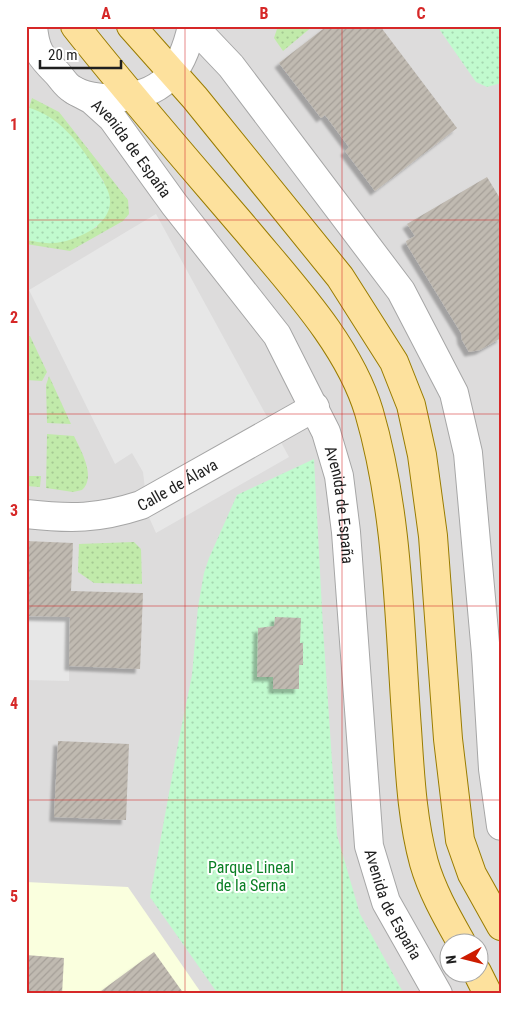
<svg xmlns="http://www.w3.org/2000/svg" width="527" height="1020" font-family="'Roboto Condensed',sans-serif">
  <style>
    .residential { fill: #dddcdc; fill-rule: evenodd }
    .education { fill: #faffde }
    .grass { fill: url(#grass-dots) }
    .park { fill: url(#park-dots) }
    .parking { fill: #e7e7e7 }
    .building { fill: url(#building-hatch); filter: url(#shadow) }
    .lines { fill: none; stroke-linecap: round; stroke-linejoin: round }
    .minor-casing { stroke: #a6a6a6; stroke-width: 30 }
    .tertiary-casing { stroke: #a6a6a6; stroke-width: 30 }
    .primary-casing { stroke: #997c00; stroke-width: 30 }
    .minor { stroke: #fff; stroke-width: 28 }
    .tertiary { stroke: #fff; stroke-width: 28 }
    .primary { stroke: #fde19d; stroke-width: 28 }
    .grid { fill: none; stroke: #d62828; stroke-width: 1; stroke-opacity: 0.55 }
    .labels { text-anchor: middle; stroke-width: 4; stroke-linejoin: round; paint-order: stroke }
    .street-label { font-size: 16px; fill: #1f1f1f; stroke: #fff }
    .park-label { font-size: 16px; fill: #0a7f24; stroke: #fff }
    .neatline { fill: none; stroke: #d62828; stroke-width: 2 }
    .grid-label { font-size: 16px; text-anchor: middle; font-weight: bold; fill: #d62828 }
  </style>
  <defs>
    <pattern id="grass-dots" width="8" height="8" patternUnits="userSpaceOnUse" patternTransform="scale(1.25)"><rect width="8" height="8" fill="#c1eaaa"/><path d="M2 2h.1M6 6h.1" fill="none" stroke="#a5c892" stroke-width="1.8" stroke-linecap="round"/></pattern>
    <pattern id="park-dots" width="8" height="8" patternUnits="userSpaceOnUse" patternTransform="scale(1.25)"><rect width="8" height="8" fill="#c1face"/><path d="M2 2h.1M6 6h.1" fill="none" stroke="#a5d6b0" stroke-width="1.8" stroke-linecap="round"/></pattern>
    <pattern id="building-hatch" width="6" height="6" patternUnits="userSpaceOnUse" patternTransform="scale(1.25)"><rect width="6" height="6" fill="#c0bab1"/><path d="M-1 1l2-2M0 6l6-6M5 7l2-2" fill="none" stroke="#a59f98"/></pattern>
    <filter id="shadow"><feDropShadow dx="-4.5" dy="4.5" stdDeviation="1" flood-color="#0004"/></filter>
  </defs>
  <rect width="100%" height="100%" fill="#f0eee5"/>
  <path class="residential" d="M26,26H501V994H26ZM450,942H480V972H450Z"/>
  <polygon class="education" points="26,882 128,887 202,994 26,994"/>
  <g class="grass">
    <polygon points="278,26 313,26 283,51 274,38"/>
    <path d="M32,98L59,112L128,200L129,214L123,221L70,251L26,244V240C57,244 69,241 97,227L104,182C83,150 65,123 29,108Z"/>
    <polygon points="26,336 30,336 47,372 42,381 26,380"/>
    <polygon points="49,376 71,424 47,423 46,385"/>
    <path d="M47,434L74,436C80,449 97,477 82,490L73,492L46,488Z"/>
    <polygon points="26,476 41,476 40,487 26,486"/>
    <polygon points="134,542 141,549 142,584 94,583 78,572 79,544"/>
  </g>
  <g class="park">
    <polygon points="437,26 501,26 501,83 487,87 476,82"/>
    <path d="M26,107C59,115 79,143 96,170C102,180 110,190 110,201C111,226 74,242 53,243C44,244 35,241 26,240Z"/>
    <polygon points="314,459 323,628 337,835 360,914 404,994 218,994 150,897 178,744 192,675 198,607 204,573 209,558 237,495"/>
  </g>
  <g class="parking">
    <polygon points="156,214 289,457 156,533 148,515 143,472 132,453 115,464 29,290"/>
    <polygon points="26,616 70,617 69,681 26,680"/>
  </g>
  <g class="building">
    <polygon points="327,26 380,26 457,128 375,191 345,151 349,147 325,115 321,118 279,63"/>
    <polygon points="487,177 501,200 501,338 480,350 469,352 462,340 461,333 407,245 406,241 415,236 407,224"/>
    <polygon points="26,541 73,543 71,591 143,593 140,669 69,666 70,617 26,616"/>
    <polygon points="275,617 301,618 300,643 303,643 303,665 299,665 299,689 273,689 273,677 257,677 258,628 274,626"/>
    <polygon points="58,741 129,744 126,820 54,817"/>
    <polygon points="154,952 184,994 97,994"/>
    <polygon points="26,955 64,958 62,994 26,994"/>
  </g>
  <g class="lines">
    <defs>
      <g id="minor">
        <polyline points="193,26 231,66 401,291 454,393 468,453 486,654 493,769 501,826"/>
        <path id="s1" d="M75,91L92,100L112,118L174,204L277,335L326,432L339,476L346,532L369,846L386,902L438,994"/>
        <path id="s2" d="M26,514C71,519 98,519 141,505L315,407"/>
      </g>
      <path id="tertiary" d="M33,26C35,50 40,56 56,72C61,77 66,86 72,89C82,96 101,99 113,98C162,97 182,72 192,26"/>
      <g id="primary">
        <path d="M75,26C131,97 190,164 248,232C292,285 349,345 369,412C399,515 399,623 407,729C410,774 412,819 424,863C432,891 447,917 461,942"/>
        <polyline points="131,26 195,98 340,277 394,362 411,405 422,455 433,536 448,739 460,840 472,874 501,926"/>
        <polyline points="477,972 488,994"/>
      </g>
    </defs>
    <use href="#minor" class="minor-casing"/>
    <use href="#tertiary" class="tertiary-casing"/>
    <use href="#primary" class="primary-casing"/>
    <use href="#minor" class="minor"/>
    <use href="#tertiary" class="tertiary"/>
    <use href="#primary" class="primary"/>
  </g>
  <path class="grid" d="M185,26V994M342,26V994M26,220H501M26,414H501M26,606H501M26,800H501"/>
  <g class="labels">
    <g class="street-label">
      <text dy="6" stroke="none"><textPath href="#s1" startOffset="82">Avenida de España</textPath></text>
      <text dy="6" stroke="none"><textPath href="#s2" startOffset="158">Calle de Álava</textPath></text>
      <text dy="6" stroke="none"><textPath href="#s1" startOffset="502">Avenida de España</textPath></text>
      <text dy="6" stroke="none"><textPath href="#s1" startOffset="908">Avenida de España</textPath></text>
    </g>
    <g class="park-label">
      <text x="251" y="873">Parque Lineal<tspan x="251" dy="18">de la Serna</tspan></text>
    </g>
  </g>
  <rect width="527" height="1020" fill="none" stroke="#ffffff" stroke-width="55"/>
  <g transform="translate(464 958) rotate(263)"><circle r="24" fill="#ffffff" stroke="#a5a5a5"/>
  <path d="M0-4L9 19L0 12L-9 19Z" fill="#cd1c00"/>
  <text y="-8" font-size="14" font-weight="bold" text-anchor="middle" fill="#1f1f1f">N</text>
  </g>
  <path d="M40 60v8h81v-8" fill="none" stroke="#1f1f1f" stroke-width="2.5"/>
  <text x="48" y="60" font-size="15" fill="#1f1f1f" stroke="#ffffff" stroke-width="4" paint-order="stroke">20 m</text>
  <rect x="28" y="28" width="472" height="964" class="neatline"/>
  <g class="grid-label">
    <text x="106" y="19">A</text>
    <text x="264" y="19">B</text>
    <text x="421" y="19">C</text>
    <text x="14" y="130">1</text>
    <text x="14" y="323">2</text>
    <text x="14" y="516">3</text>
    <text x="14" y="709">4</text>
    <text x="14" y="902">5</text>
  </g>
</svg>
